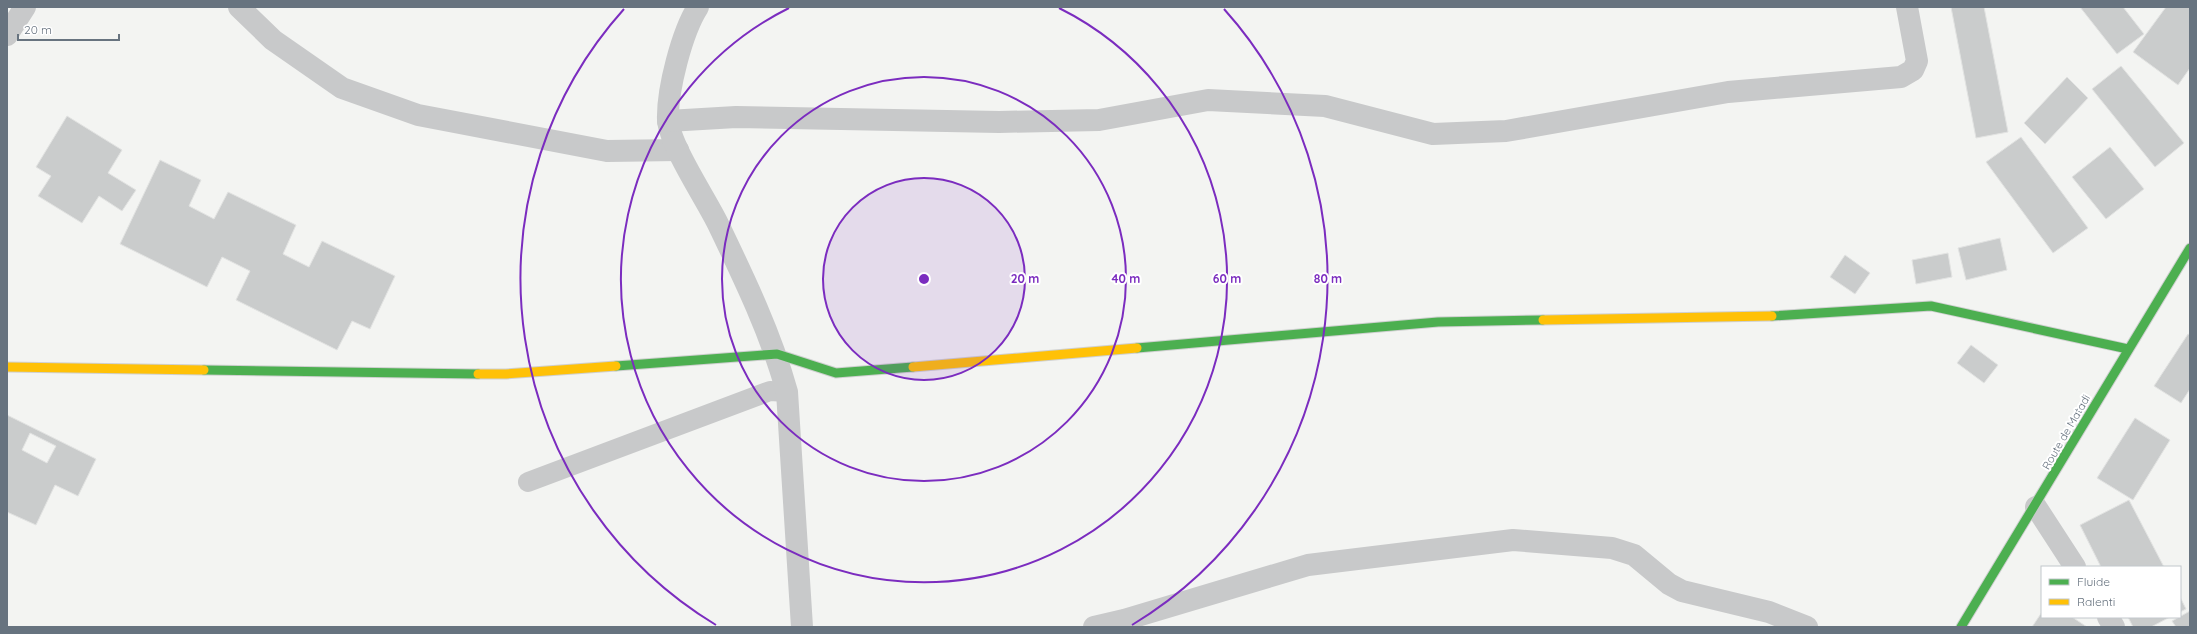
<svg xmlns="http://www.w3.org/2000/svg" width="2197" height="634" font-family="Quicksand,sans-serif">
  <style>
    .building { fill: #cacccc; stroke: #e2e3e2; fill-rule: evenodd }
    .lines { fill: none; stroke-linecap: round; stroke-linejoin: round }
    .fast-casing { stroke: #cfd0d0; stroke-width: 11 }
    .slow-casing { stroke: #cfd0d0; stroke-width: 11 }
    .lane { stroke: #c8c9ca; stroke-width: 20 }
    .street { stroke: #c8c9ca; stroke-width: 22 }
    .fast { stroke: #4caf50; stroke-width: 9 }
    .slow { stroke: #ffc107; stroke-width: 9 }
    .ring { fill: none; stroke: #7b2cbf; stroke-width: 2 }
    .labels { text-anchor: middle; stroke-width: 4; stroke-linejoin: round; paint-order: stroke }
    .street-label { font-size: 11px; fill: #67737f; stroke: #fff }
    .centre { fill: #7b2cbf; stroke: #fff; stroke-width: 2 }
    .ring-label { font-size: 12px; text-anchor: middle; font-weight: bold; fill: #7b2cbf; stroke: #fff; stroke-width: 4; stroke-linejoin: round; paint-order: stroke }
  </style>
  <rect width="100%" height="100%" fill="#f3f4f2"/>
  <g class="building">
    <polygon points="1951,7 1984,7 2008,132 1976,138"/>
    <polygon points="2080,7 2123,7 2144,34 2117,54"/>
    <polygon points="2166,7 2190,7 2190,68 2178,85 2133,52"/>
    <polygon points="2121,66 2184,143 2155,167 2092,89"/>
    <polygon points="2067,77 2088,98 2045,144 2024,123"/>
    <polygon points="67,116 122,150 108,173 136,190 122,211 99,196 82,223 38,196 51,176 36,167"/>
    <polygon points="2021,137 2088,228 2053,253 1986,162"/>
    <polygon points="2110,147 2144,189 2106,219 2072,177"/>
    <polygon points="160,160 201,180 189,206 214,219 228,192 296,225 283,254 309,267 322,241 395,276 370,329 352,321 337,350 236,300 250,271 222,257 207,287 120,244"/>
    <polygon points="2000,238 2007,270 1966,280 1958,248"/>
    <polygon points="1948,253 1952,277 1916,284 1912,260"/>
    <polygon points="1845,255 1870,273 1855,294 1830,277"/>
    <polygon points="2188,334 2190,335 2190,389 2181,403 2154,386"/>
    <polygon points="1971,345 1998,365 1984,383 1957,363"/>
    <path d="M7,415L96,459L78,496L55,485L36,525L7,512ZM30,433L56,446L47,463L22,450Z"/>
    <polygon points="2135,418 2170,440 2133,500 2097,478"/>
    <polygon points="2129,500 2164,567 2101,567 2080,525"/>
    <polygon points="2180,597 2186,609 2180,612"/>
    <polygon points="2190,611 2190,627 2176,627 2172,621"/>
    <polygon points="2042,612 2042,617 2072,617 2087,627 2032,627"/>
    <polygon points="2128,617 2170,617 2151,627 2133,627"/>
  </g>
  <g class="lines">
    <defs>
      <g id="fast">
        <polyline points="1772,316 1931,306 2128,349"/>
        <polyline points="1137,348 1438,322 1543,320"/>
        <polyline points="616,366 777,354 836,373 913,367"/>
        <polyline points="204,370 478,374"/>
        <polyline points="1961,627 2190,248"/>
      </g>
      <g id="slow">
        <polyline points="1543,320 1772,316"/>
        <polyline points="7,367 204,370"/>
        <polyline points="913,367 1137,348"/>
        <polyline points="478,374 506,374 616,366"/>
      </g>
    </defs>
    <use href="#fast" class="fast-casing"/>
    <use href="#slow" class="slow-casing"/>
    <polyline class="lane" points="528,482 770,391 787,392"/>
    <g class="street">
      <polyline points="239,7 273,40 342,88 418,115 607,151 678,150"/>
      <path d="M698,7C682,32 667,90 668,120C670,146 706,199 718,224C744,278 771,334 787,392L802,627"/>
      <polyline points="7,35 25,7"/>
      <polyline points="668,121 736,117 999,122 1099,120 1208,100 1325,106 1433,134 1506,131 1728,92 1901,77 1913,70 1917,61 1907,7"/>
      <polyline points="2036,507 2075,567"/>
      <polyline points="2108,617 2114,627"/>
      <polyline points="1094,627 1124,620 1308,565 1513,540 1612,548 1634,555 1669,584 1682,591 1769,612 1807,627"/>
    </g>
    <use href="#fast" class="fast"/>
    <use href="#slow" class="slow"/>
  </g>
  <circle cx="924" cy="279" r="101" fill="#7b2cbf" fill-opacity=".12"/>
  <g class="ring">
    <circle cx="924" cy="279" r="101"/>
    <circle cx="924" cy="279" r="202"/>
    <path d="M1059 8A303 303 0 1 1 789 8"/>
    <path d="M716 625A404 404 0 0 1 624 9M1224 9A404 404 0 0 1 1132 625"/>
  </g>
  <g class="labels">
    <g class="street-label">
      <text transform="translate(2066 432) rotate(-60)" y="4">Route de Matadi</text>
    </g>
  </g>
  <circle cx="924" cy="279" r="6" class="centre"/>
  <g class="ring-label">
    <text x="1025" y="283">20 m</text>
    <text x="1126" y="283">40 m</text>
    <text x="1227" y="283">60 m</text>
    <text x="1328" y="283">80 m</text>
  </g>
  <rect width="2197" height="634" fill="none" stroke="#67737f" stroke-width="16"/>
  <rect x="2041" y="566" width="140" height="52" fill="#ffffff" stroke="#c2c7cc"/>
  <rect x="2049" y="579" width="20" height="6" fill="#4caf50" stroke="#c2c7cc"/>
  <text x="2077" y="586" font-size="12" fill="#67737f">Fluide</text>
  <rect x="2049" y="599" width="20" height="6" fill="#ffc107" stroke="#c2c7cc"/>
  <text x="2077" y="606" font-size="12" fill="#67737f">Ralenti</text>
  <path d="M18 34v6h101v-6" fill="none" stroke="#67737f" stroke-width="2"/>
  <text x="24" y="34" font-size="12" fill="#67737f" stroke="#ffffff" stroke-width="3" paint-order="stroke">20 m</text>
</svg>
